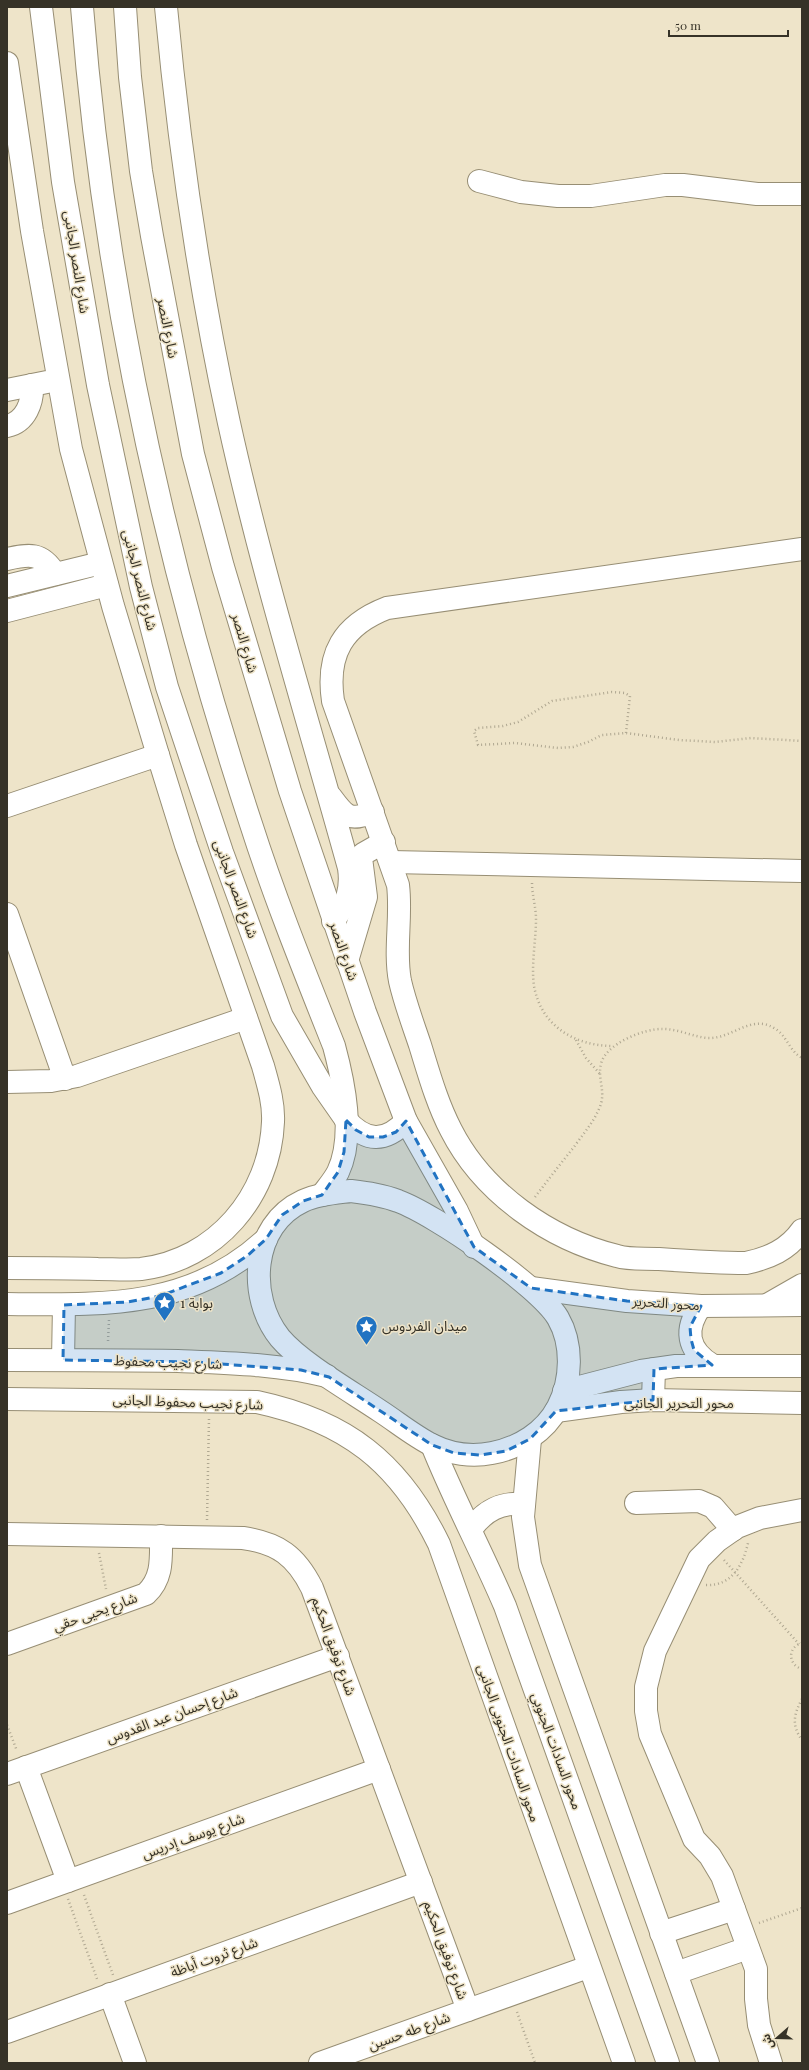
<svg xmlns="http://www.w3.org/2000/svg" width="809" height="2070" font-family="'Playfair Display','Noto Sans Arabic',serif">
  <style>
    .lines { fill: none; stroke-linecap: round; stroke-linejoin: round }
    .minor-casing { stroke: #978e74; stroke-width: 24 }
    .major-casing { stroke: #978e74; stroke-width: 24 }
    .path { stroke: #afa791; stroke-width: 2.5; stroke-dasharray: 1 3; stroke-linecap: butt }
    .minor { stroke: #fff; stroke-width: 22 }
    .major { stroke: #fff; stroke-width: 22 }
    .marked { fill: #2173c2; fill-opacity: 0.2; stroke: #2173c2; stroke-width: 3; stroke-dasharray: 8 5; stroke-linejoin: round }
    .labels { text-anchor: middle; stroke-width: 3; stroke-linejoin: round; paint-order: stroke }
    .street-label { font-size: 14px; fill: #363227; stroke: #eee4c9 }
    .poi-label { font-size: 14px; fill: #363227; stroke: #eee4c9; text-anchor: start }
  </style>
  <rect width="100%" height="100%" fill="#eee4c9"/>
  <g class="lines">
    <defs>
      <g id="minor">
        <polyline points="41,7 63,182 98,385 141,587 167,687 222,852 282,1016 323,1087 346,1120"/>
        <path d="M166,7C179,147 199,285 229,423C262,573 308,720 349,868C352,889 347,905 333,921"/>
        <path d="M7,63L32,231L71,449L113,606L158,755L186,845L263,1066C268,1084 274,1103 273,1122C270,1196 216,1260 141,1269C127,1270 112,1269 98,1269C68,1268 37,1268 7,1268"/>
        <polyline points="479,181 521,192 558,196 591,196 665,185 683,185 757,194 802,194"/>
        <polyline points="7,390 47,382"/>
        <path d="M7,426C26,422 33,402 32,385"/>
        <path d="M802,549L387,608C343,625 326,654 333,701L398,885C402,917 394,950 400,981C405,1003 413,1024 420,1045C429,1074 437,1103 451,1130C483,1193 549,1239 617,1256C630,1260 645,1258 659,1259C688,1261 717,1263 746,1263C769,1258 788,1250 802,1230"/>
        <path d="M7,559C29,554 42,552 55,574"/>
        <polyline points="7,586 101,563"/>
        <polyline points="7,611 107,585"/>
        <path d="M331,797C345,816 349,822 373,812"/>
        <polyline points="7,806 158,755"/>
        <polyline points="391,862 802,871"/>
        <polyline points="7,914 65,1079"/>
        <polyline points="347,961 366,897 361,858 363,854 384,842"/>
        <polyline points="7,1082 51,1081 77,1076 246,1018"/>
        <path d="M7,1304C103,1305 191,1309 266,1239"/>
        <polyline points="767,1305 802,1285"/>
        <path d="M7,1360C64,1360 121,1360 178,1361C228,1363 278,1364 327,1376"/>
        <polyline points="63,1360 64,1305"/>
        <path d="M7,1399L257,1402C346,1421 399,1462 439,1544L624,2063"/>
        <polyline points="556,1411 621,1402 653,1400 802,1403"/>
        <polyline points="636,1503 699,1501 713,1507 733,1530"/>
        <path d="M7,1534L243,1538C278,1543 296,1556 312,1588L468,2010"/>
        <path d="M7,1644L146,1594C163,1578 161,1559 161,1536"/>
        <polyline points="26,1767 68,1881"/>
        <polyline points="7,1774 338,1656"/>
        <polyline points="7,1903 379,1769"/>
        <polyline points="661,1933 734,1909"/>
        <polyline points="676,1973 748,1948"/>
        <polyline points="110,1994 135,2063"/>
        <polyline points="7,2032 421,1882"/>
        <polyline points="320,2063 588,1967"/>
        <polyline points="771,2063 759,2025 756,1999 756,1969 722,1876 710,1856 694,1839 650,1734 646,1711 646,1687 655,1651 699,1559 717,1541 737,1527 760,1518 802,1510"/>
      </g>
      <g id="major">
        <path d="M82,7C104,285 164,559 251,824C275,899 305,973 334,1046C344,1083 355,1136 338,1172C334,1180 327,1188 322,1195"/>
        <polyline points="125,7 130,77 141,171 152,236 193,454 223,567 290,791 365,1012 406,1121 457,1211 474,1247"/>
        <path d="M346,1120C366,1142 385,1143 406,1121"/>
        <path d="M351,1191C367,1193 383,1195 398,1201C434,1214 539,1286 558,1318C573,1344 572,1380 558,1407C545,1432 519,1448 492,1453C472,1457 450,1454 432,1445C414,1436 397,1422 380,1411C352,1392 301,1363 280,1338C247,1297 251,1225 303,1201C318,1194 335,1193 351,1191Z"/>
        <polyline points="531,1288 627,1301 701,1306 802,1305"/>
        <path d="M701,1306C684,1329 687,1350 712,1365"/>
        <polyline points="564,1391 641,1371 676,1366 802,1366"/>
        <polyline points="653,1400 654,1369"/>
        <polyline points="530,1439 523,1517 530,1565 708,2063"/>
        <path d="M432,1445C454,1500 482,1552 505,1606L668,2063"/>
        <path d="M471,1529C485,1510 501,1502 524,1504"/>
      </g>
    </defs>
    <use href="#minor" class="minor-casing"/>
    <use href="#major" class="major-casing"/>
    <g class="path">
      <polyline points="626,733 630,696 625,693 612,692 552,701 518,722 503,726 478,728 474,731 478,745 515,743 558,748 573,747 588,742 602,735 626,733 679,740 715,742 751,738 802,741"/>
      <path d="M532,883C532,895 536,907 536,919C536,941 531,964 534,986C541,1026 575,1046 613,1046"/>
      <polyline points="576,1040 586,1058 601,1075"/>
      <path d="M535,1197C548,1180 561,1163 574,1147C583,1134 593,1123 599,1109C607,1092 597,1080 601,1064C605,1044 645,1028 663,1029C679,1029 693,1037 708,1038C732,1039 751,1014 774,1028C787,1035 789,1051 802,1058"/>
      <polyline points="108,1341 109,1320"/>
      <polyline points="207,1520 209,1419"/>
      <polyline points="99,1553 106,1589"/>
      <polyline points="724,1560 799,1644"/>
      <path d="M706,1585C732,1586 743,1565 748,1543"/>
      <path d="M802,1643C787,1647 788,1665 802,1669"/>
      <path d="M802,1699C794,1714 791,1725 802,1740"/>
      <polyline points="7,1725 17,1751"/>
      <polyline points="84,1895 113,1975"/>
      <polyline points="68,1899 97,1979"/>
      <polyline points="759,1923 802,1908"/>
      <polyline points="517,2012 535,2063"/>
    </g>
    <use href="#minor" class="minor"/>
    <use href="#major" class="major"/>
  </g>
  <path class="marked" d="M346,1120L356,1130L369,1137H383L396,1132L406,1121L474,1247L531,1288L627,1301L701,1306L690,1327L691,1339L694,1350L712,1365L654,1369L653,1400L556,1411L530,1439L506,1451L480,1455L454,1453L432,1445L329,1377L301,1370L195,1362L63,1360L64,1305L128,1302L160,1296L221,1273L247,1256L266,1239L282,1215L303,1201L322,1195L338,1172L344,1152Z"/>
  <defs>
    <symbol id="sight-pin" viewBox="-11 -11 22 30"><path d="M0 17L-7.5 6A9.5 9.5 0 1 1 7.5 6Z" fill="#2173c2" stroke="#eee4c9"/><path d="M0-6L1.8-2.2L6-1.7L2.9 1.2L3.7 5.4L0 3.3L-3.7 5.4L-2.9 1.2L-6-1.7L-1.8-2.2Z" fill="#fff"/></symbol>
  </defs>
  <g fill-rule="evenodd">
    <use href="#sight-pin" x="152" y="1290" width="25" height="34"/>
    <use href="#sight-pin" x="354" y="1314" width="25" height="34"/>
  </g>
  <g class="labels">
    <g class="street-label">
      <text transform="translate(77 262) rotate(81)" y="5">شارع النصر الجانبى</text>
      <text transform="translate(168 328) rotate(79)" y="5">شارع النصر</text>
      <text transform="translate(140 580) rotate(76)" y="5">شارع النصر الجانبى</text>
      <text transform="translate(245 643) rotate(74)" y="5">شارع النصر</text>
      <text transform="translate(236 889) rotate(70)" y="5">شارع النصر الجانبى</text>
      <text transform="translate(344 951) rotate(71)" y="5">شارع النصر</text>
      <text transform="translate(666 1303) rotate(4)" y="5">محور التحرير</text>
      <text transform="translate(168 1362) rotate(2)" y="5">شارع نجيب محفوظ</text>
      <text transform="translate(188 1402) rotate(2)" y="5">شارع نجيب محفوظ الجانبى</text>
      <text x="679" y="1408">محور التحرير الجانبى</text>
      <text transform="translate(95 1612) rotate(-20)" y="5">شارع يحيى حقي</text>
      <text transform="translate(334 1646) rotate(70)" y="5">شارع توفيق الحكيم</text>
      <text transform="translate(172 1715) rotate(-20)" y="5">شارع إحسان عبد القدوس</text>
      <text transform="translate(509 1743) rotate(71)" y="5">محور السادات الجنوبى الجانبى</text>
      <text transform="translate(557 1751) rotate(70)" y="5">محور السادات الجنوبي</text>
      <text transform="translate(193 1836) rotate(-20)" y="5">شارع يوسف إدريس</text>
      <text transform="translate(446 1950) rotate(70)" y="5">شارع توفيق الحكيم</text>
      <text transform="translate(214 1957) rotate(-20)" y="5">شارع ثروت أباظة</text>
      <text transform="translate(409 2031) rotate(-20)" y="5">شارع طه حسين</text>
    </g>
    <g class="poi-label">
      <text x="180" y="1308">بوابة 1</text>
      <text x="382" y="1331">ميدان الفردوس</text>
    </g>
  </g>
  <rect width="809" height="2070" fill="none" stroke="#363227" stroke-width="16"/>
  <g transform="translate(777 2038) rotate(250)" stroke="#eee4c9" stroke-width="3" paint-order="stroke">
  <path d="M0-3L7 15L0 10L-7 15Z" fill="#363227"/>
  <text y="-6" font-size="11" font-weight="bold" text-anchor="middle" fill="#363227">ش</text>
  </g>
  <path d="M669 30v6h119v-6" fill="none" stroke="#363227" stroke-width="2"/>
  <text x="675" y="30" font-size="12" fill="#363227" stroke="#eee4c9" stroke-width="3" paint-order="stroke">50 m</text>
</svg>
